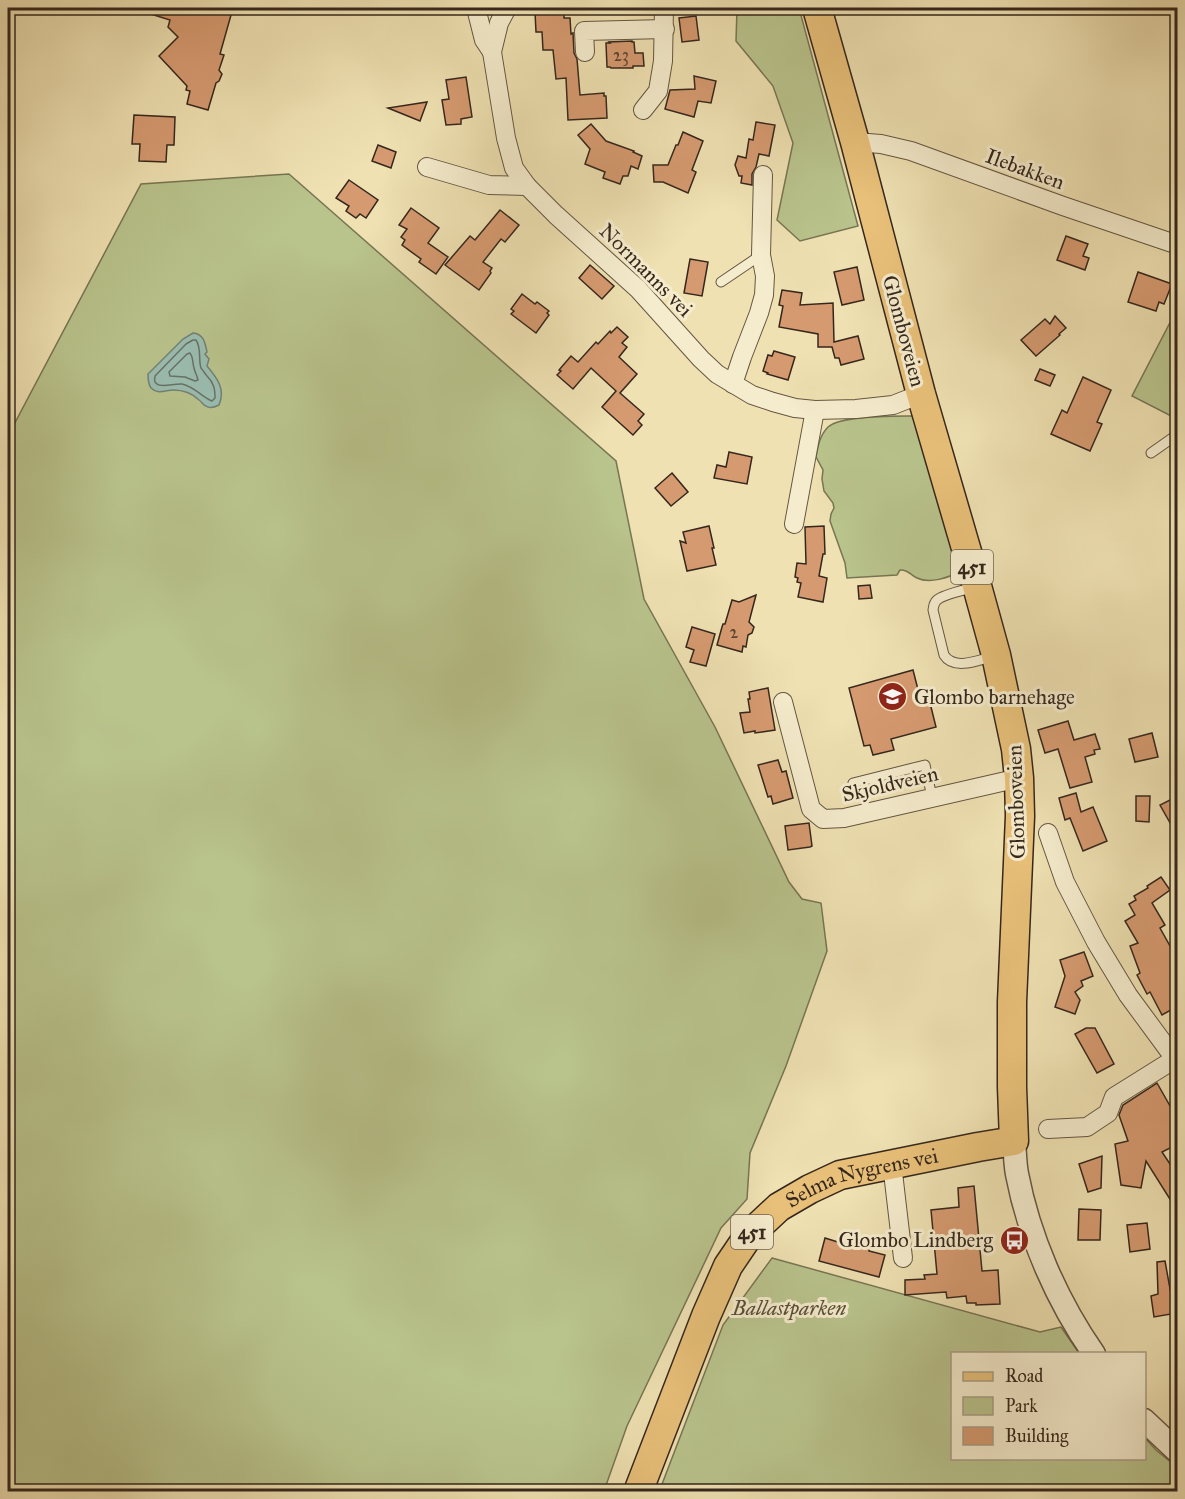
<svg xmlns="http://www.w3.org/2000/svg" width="1185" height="1499" font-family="'IM FELL Great Primer',serif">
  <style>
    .green { fill: #b9c38c; stroke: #777554; stroke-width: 1.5 }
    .water { fill: #9abdb0; stroke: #728175; stroke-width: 1.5 }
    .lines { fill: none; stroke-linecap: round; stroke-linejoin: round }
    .shore { stroke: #687266; stroke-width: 1.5 }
    .building { fill: #d69a70; stroke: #35271d; stroke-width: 1.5 }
    .service-casing { stroke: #645642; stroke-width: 11 }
    .minor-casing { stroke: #645642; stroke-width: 20 }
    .tertiary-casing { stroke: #645642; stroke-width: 25 }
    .primary-casing { stroke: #35271d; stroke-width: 31 }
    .service { stroke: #f5eccd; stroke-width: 9 }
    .minor { stroke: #f5eccd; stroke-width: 18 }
    .tertiary { stroke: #f5eccd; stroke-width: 22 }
    .primary { stroke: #e8c079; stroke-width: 28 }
    .labels { text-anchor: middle; stroke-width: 6; stroke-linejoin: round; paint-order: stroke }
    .number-label { font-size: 18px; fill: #5d4432 }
    .shield { fill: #f5eccd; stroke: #6f6252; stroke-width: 1.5 }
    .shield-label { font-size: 20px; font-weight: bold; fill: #35271d }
    .street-label { font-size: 21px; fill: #35271d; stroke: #f5eccd }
    .poi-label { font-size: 21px; fill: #35271d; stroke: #f5eccd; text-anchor: start }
    .park-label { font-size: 21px; font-style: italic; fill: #564e39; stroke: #f5eccd }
  </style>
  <rect width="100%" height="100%" fill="#efe1b2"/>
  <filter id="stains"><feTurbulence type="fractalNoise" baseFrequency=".00333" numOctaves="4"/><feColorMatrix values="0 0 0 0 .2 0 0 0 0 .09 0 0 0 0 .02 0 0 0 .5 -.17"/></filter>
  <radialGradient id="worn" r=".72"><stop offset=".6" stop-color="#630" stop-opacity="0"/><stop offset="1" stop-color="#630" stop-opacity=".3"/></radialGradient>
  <g class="green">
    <polygon points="737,8 799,8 858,226 800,241 777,220 793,143 773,86 736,41"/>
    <polygon points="289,174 616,461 644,599 715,727 789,882 802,899 821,903 827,951 786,1066 750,1153 747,1199 721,1228 627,1426 604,1491 8,1492 8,436 141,184"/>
    <polygon points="1177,309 1178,419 1177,419 1132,396"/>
    <path d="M916,416L960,571C949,578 929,584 917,578C910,575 908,569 900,570L897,575L847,578L845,563L830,521L831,514L834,508L833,503L824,491L822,479L823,470L816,457C818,446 820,435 828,427C841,415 897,416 916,416Z"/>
    <polygon points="772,1258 1040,1332 1061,1327 1079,1353 952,1354 952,1458 1144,1458 1145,1438 1156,1450 1178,1468 1177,1492 659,1492 723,1325"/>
  </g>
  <path class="water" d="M193,333C204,334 205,343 207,352L205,354L209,359L207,366C217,378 226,389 219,405C215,407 210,409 206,406C203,405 202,402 199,400C192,393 183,390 173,390C166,390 158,395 151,388C148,384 148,378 148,374L183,339Z"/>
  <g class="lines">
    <g class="shore">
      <path d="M193,340H196C202,349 198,359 201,368C202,369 206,375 207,376C214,383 215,389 215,398L212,401C202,397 195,387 182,384C175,383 162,388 157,384C153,381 155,380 155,376L186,344Z"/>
      <path d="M190,353C194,358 192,362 194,368C195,373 197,375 198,380L195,381L185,377L170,376L169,372L187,354Z"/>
    </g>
  </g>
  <g class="building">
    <polygon points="141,8 233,8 220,54 224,55 219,70 222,74 219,81 216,83 208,110 187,104 190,91 186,90 187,86 159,56 178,37 168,27 170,20 141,11"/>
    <polygon points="564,11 564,18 570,18 571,34 573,33 574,53 577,59 580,95 604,93 604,96 606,96 607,118 568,120 566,78 556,79 553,50 543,50 542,32 536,32 535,12"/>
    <polygon points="696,16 699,40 682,42 679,18"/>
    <polygon points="632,41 632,42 634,42 635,53 643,53 644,66 633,66 633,68 611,68 610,67 607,67 606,43 610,43 609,42"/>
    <polygon points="694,76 716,81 711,103 698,101 694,117 665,109 670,90 695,89"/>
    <polygon points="466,77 472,117 461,119 461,124 446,125 442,100 449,99 446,80"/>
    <polygon points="427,102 420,121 388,108"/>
    <polygon points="134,115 175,117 174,145 167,145 166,162 139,161 140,144 132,144"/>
    <polygon points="756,122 775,125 769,156 759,154 756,167 752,174 752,185 741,183 742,176 739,176 735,165 738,156 746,158 749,139 753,140"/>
    <polygon points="591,124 606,141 634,151 633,152 642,156 638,169 631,166 628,176 623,176 620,184 603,178 605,172 585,164 590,149 578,135"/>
    <polygon points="683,132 703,141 692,170 696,172 688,193 663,182 654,182 653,165 668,165 676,145 678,145"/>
    <polygon points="378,145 396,152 391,168 372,161"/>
    <polygon points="349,180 378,200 366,218 360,214 356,218 346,211 349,206 336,198"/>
    <polygon points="411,208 439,228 428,243 448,257 436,274 419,262 421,259 402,245 405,240 401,237 407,229 399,225"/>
    <polygon points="500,210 519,225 505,242 501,239 483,262 492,268 490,271 491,273 479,290 445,265 470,236 475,240"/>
    <polygon points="1066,236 1088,244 1083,256 1089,258 1085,270 1057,260"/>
    <polygon points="690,259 708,262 702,296 684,293"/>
    <polygon points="590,265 614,286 602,299 579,278"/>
    <polygon points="857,267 864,300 842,305 834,272"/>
    <polygon points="1138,272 1172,284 1164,304 1159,302 1156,311 1128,302"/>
    <polygon points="782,290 802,293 800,305 833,303 834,342 858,336 864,359 841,365 839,358 835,358 832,347 818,347 818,334 779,327 783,306 779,305"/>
    <polygon points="522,294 535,304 537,302 549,311 547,313 549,315 536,333 511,314 514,311 511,309"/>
    <polygon points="1055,316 1066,328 1059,334 1060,335 1036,356 1021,340 1045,319 1050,324"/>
    <polygon points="617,327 628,337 622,343 627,347 619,357 637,374 620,393 644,414 638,421 642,425 633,435 602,407 616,391 591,368 573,389 557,375 561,371 559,370 571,356 578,362 596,342 598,344 610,331 611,333"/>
    <polygon points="774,351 795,357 788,380 767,374 768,373 763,371 768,355 772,356"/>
    <polygon points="1040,369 1055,375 1050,386 1035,380"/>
    <polygon points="1083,377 1111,390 1097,422 1102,424 1090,451 1051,434 1062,410 1067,413"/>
    <polygon points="729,452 752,457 747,484 714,478 717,465 726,467"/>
    <polygon points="672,473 688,492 671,506 655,488"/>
    <polygon points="709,526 714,548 712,548 716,565 687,571 680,541 686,543 683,532"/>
    <polygon points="824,526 825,554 823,554 819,576 827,578 823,602 798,597 801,583 797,582 798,578 795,577 797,563 806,564 805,527"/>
    <polygon points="870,585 872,598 859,599 858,586"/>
    <polygon points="756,595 749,622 754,627 752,633 748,635 746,647 743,646 742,652 717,645 722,627 723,624 725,624 732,600 739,602"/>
    <polygon points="692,627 715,634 706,666 690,662 694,650 686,647"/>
    <polygon points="913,670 922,705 930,703 936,727 891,739 894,750 873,755 870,745 864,746 849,688"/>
    <polygon points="768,688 775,730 755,733 755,731 744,733 740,713 750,712 748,699 750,699 749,692"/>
    <polygon points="1068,721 1074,740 1095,734 1100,749 1094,750 1095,754 1085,757 1092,782 1070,788 1058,749 1045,753 1038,730"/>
    <polygon points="1152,733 1158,757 1135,762 1129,739"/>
    <polygon points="778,760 782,772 786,771 793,798 773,804 771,796 768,797 758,765"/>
    <polygon points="1076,793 1081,812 1093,807 1107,841 1083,851 1070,818 1065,820 1059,798"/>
    <polygon points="1136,796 1150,796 1149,822 1136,821"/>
    <polygon points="1178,796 1178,837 1160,805"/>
    <polygon points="809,823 812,846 810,847 788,850 785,826"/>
    <polygon points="1161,877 1170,890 1152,903 1165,925 1160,928 1174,953 1178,951 1178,1006 1162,1015 1150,992 1147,994 1137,975 1140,973 1130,946 1138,943 1125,921 1135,915 1129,904 1136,900 1134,896 1148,888 1147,886"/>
    <polygon points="1084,952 1093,976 1081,981 1083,986 1075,992 1080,1000 1075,1014 1055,1007 1065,976 1060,960"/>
    <polygon points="1086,1028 1095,1028 1114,1064 1097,1073 1075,1034"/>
    <polygon points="1157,1083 1178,1120 1178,1144 1162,1152 1178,1176 1178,1212 1146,1161 1141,1188 1121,1185 1115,1144 1128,1141 1119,1115 1123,1105"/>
    <polygon points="1102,1156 1101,1188 1088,1192 1079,1164"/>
    <polygon points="974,1186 982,1271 998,1270 1000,1304 976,1305 976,1303 967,1303 966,1296 947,1298 946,1292 905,1295 905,1280 925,1279 924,1275 937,1274 931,1210 959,1207 958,1188"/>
    <polygon points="1079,1209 1101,1210 1100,1240 1078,1240"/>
    <polygon points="1147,1223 1150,1249 1130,1252 1127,1225"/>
    <polygon points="825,1238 841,1243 842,1238 871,1245 869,1251 885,1255 879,1277 819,1261"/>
    <polygon points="1165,1261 1172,1300 1175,1300 1177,1313 1154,1317 1151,1296 1158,1294 1157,1262"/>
  </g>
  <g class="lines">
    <defs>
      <g id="service">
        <polyline points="721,282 761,255"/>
        <polyline points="1151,453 1178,434"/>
        <path d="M975,587C965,590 944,594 937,600C933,604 934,606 933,610L944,655C954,671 979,660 994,656"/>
        <polyline points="853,783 925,765 932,797"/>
      </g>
      <g id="minor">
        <polyline points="476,8 484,40 492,52"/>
        <polyline points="507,8 499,23 492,52 506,138 514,168 527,186 556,215 638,289 701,359 717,374 752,395 773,402 795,408 815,410 856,409 893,405 921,394"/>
        <polyline points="585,52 584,31 665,29"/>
        <polyline points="643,110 658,91 663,61 664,8"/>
        <polyline points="855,142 881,144 911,151 1063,206 1178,245"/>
        <polyline points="427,167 489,185 527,186"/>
        <polyline points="733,384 742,357 759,313 764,295 765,276 761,255 763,175"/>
        <polyline points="794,524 815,410"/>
        <polyline points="783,702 811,809 823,819 844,818 1019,778"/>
        <polyline points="1048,833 1065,882 1096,942 1128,995 1178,1063"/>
        <polyline points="1048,1129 1087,1127 1108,1113 1114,1097 1178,1057"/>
        <polyline points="892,1164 903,1258"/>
      </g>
      <g id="tertiary">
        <path d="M1014,1141C1015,1152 1015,1164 1017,1174C1029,1237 1057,1301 1094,1354"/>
        <polyline points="1144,1420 1178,1452"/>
      </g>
      <g id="primary">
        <path id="s1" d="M638,1492L706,1316L728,1266L749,1235L779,1207L810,1189L840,1175L978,1147L1014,1141L1012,1087V1002L1020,816L1019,778L1016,749L996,655L977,586L921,394L855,142L817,8"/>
      </g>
    </defs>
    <use href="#service" class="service-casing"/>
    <use href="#minor" class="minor-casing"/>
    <use href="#tertiary" class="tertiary-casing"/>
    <use href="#primary" class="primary-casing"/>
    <use href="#service" class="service"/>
    <use href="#minor" class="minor"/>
    <use href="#tertiary" class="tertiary"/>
    <use href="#primary" class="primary"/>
  </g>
  <defs>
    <symbol id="school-disc" viewBox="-11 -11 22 22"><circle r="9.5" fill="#8f2418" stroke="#f5eccd"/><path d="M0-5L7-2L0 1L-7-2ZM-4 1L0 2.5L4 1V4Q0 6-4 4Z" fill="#fff"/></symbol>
    <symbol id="bus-disc" viewBox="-11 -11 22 22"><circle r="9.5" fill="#8f2418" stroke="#f5eccd"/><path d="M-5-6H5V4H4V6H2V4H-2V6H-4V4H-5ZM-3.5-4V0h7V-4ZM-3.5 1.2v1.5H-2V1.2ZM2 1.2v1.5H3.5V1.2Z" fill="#fff"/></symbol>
  </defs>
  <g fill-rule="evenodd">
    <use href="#school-disc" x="876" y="680" width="33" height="33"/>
    <use href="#bus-disc" x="998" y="1224" width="33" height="33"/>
  </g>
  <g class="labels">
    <g class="number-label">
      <text x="621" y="61">23</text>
      <text x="734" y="638">2</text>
    </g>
    <g class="shield">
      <rect x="951" y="550" width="42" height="34" rx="4.5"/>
      <rect x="731" y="1215" width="42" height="34" rx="4.5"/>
    </g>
    <g class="shield-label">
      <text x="972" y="574">451</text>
      <text x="752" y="1239">451</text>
    </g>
    <g class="street-label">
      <text transform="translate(1025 169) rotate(20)" y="7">Ilebakken</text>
      <text transform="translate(646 270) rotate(45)" y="7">Normanns vei</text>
      <text transform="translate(904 331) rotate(75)" y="7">Glomboveien</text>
      <text transform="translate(890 784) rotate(-13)" y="7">Skjoldveien</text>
      <text transform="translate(1016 802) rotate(-92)" y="7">Glomboveien</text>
      <text dy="7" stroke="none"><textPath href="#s1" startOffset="411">Selma Nygrens vei</textPath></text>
    </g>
    <g class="poi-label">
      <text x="914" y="704">Glombo barnehage</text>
      <text x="993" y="1247" text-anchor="end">Glombo Lindberg</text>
    </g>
    <g class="park-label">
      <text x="789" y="1315">Ballastparken</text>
    </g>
  </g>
  <rect width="1185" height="1499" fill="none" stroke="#efe1b2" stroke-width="30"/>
  <rect x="9" y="9" width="1167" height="1481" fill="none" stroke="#35271d" stroke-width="3"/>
  <rect x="15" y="15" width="1155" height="1469" fill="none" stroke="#35271d" stroke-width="1.5"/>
  <rect x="951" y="1352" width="195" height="108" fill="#f5eccd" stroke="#a89d87" stroke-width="1.5"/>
  <rect x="963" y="1372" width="30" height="9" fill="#e8c079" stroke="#a89d87" stroke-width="1.5"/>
  <text x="1005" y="1382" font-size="18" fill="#35271d">Road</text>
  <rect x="963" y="1397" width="30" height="18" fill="#b9c38c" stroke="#a89d87" stroke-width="1.5"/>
  <text x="1005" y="1412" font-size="18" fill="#35271d">Park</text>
  <rect x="963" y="1427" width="30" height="18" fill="#d69a70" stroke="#a89d87" stroke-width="1.5"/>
  <text x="1005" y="1442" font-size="18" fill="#35271d">Building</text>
  <rect width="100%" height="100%" filter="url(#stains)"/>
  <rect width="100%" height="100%" fill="url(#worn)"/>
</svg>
